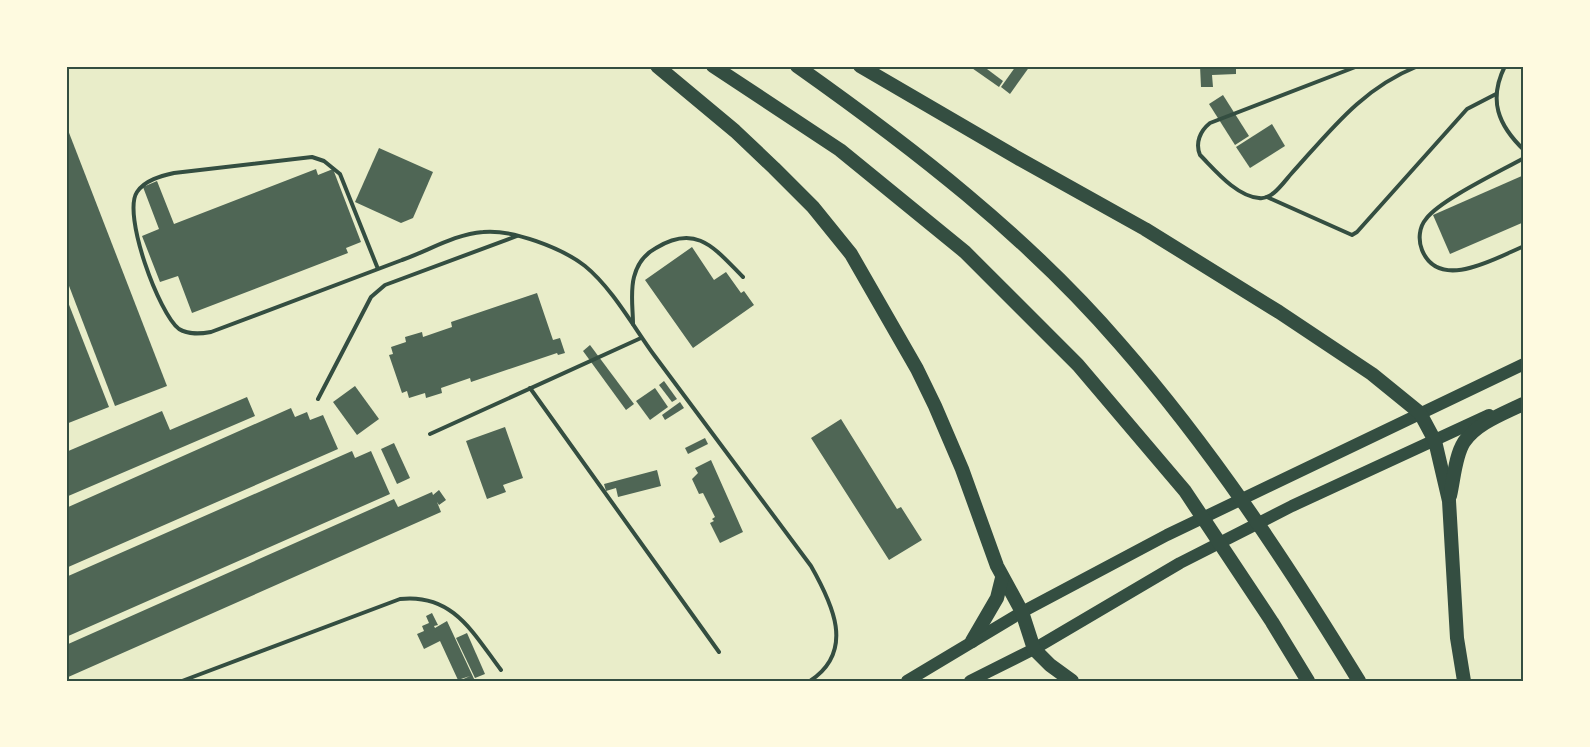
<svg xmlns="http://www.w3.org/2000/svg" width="1590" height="747" font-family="'Source Sans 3',sans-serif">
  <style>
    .building { fill: #4f6655 }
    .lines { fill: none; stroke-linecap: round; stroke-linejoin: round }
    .service { stroke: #344e41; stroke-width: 4 }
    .trunk { stroke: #344e41; stroke-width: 12 }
    .motorway { stroke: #344e41; stroke-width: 14 }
    .neatline { fill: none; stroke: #344e41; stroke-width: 2 }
  </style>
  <rect width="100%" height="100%" fill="#e9edc9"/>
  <g class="building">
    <polygon points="969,66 983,66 1003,81 999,87"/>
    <polygon points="1016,66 1030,66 1010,94 1001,87"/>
    <polygon points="1200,66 1236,66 1236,74 1212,75 1213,87 1201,87"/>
    <polygon points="1223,95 1249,136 1235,145 1209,104"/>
    <polygon points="1272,124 1285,146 1250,168 1236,147"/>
    <polygon points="66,125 167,386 115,406 66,278"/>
    <polygon points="379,148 433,172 413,218 401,223 355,202"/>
    <polygon points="316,169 318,175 333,169 361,242 346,248 348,253 192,313 178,276 160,282 142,236 159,229 143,187 157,181 174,224"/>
    <polygon points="1524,175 1524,222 1450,254 1433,215"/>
    <polygon points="692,247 714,280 726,272 741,293 744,291 754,305 693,348 645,280"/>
    <polygon points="537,293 553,340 560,338 565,353 558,355 557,353 471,382 470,378 441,388 442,393 426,398 425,393 409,398 407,391 402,393 389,355 393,354 391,347 406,342 405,337 422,332 423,337 452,327 451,322"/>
    <polygon points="66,297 109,407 66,424"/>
    <polygon points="590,345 634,404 626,410 583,351"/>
    <polygon points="664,381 677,399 672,402 659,385"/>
    <polygon points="355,386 379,419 357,435 333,402"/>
    <polygon points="655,388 668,407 650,420 636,401"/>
    <polygon points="247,397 255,416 66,497 66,452 162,411 170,430"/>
    <polygon points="680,402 684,408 665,420 662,415"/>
    <polygon points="291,408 295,417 307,412 310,420 323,415 338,449 66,568 66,508"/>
    <polygon points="841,419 897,509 901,507 922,540 889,560 811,438"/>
    <polygon points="505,427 523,478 503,485 506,492 487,499 466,441"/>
    <polygon points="705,438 708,444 688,454 685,448"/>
    <polygon points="394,443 410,478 397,484 381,449"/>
    <polygon points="352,451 355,458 371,451 390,494 66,637 66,577"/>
    <polygon points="711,460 743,532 720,543 710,523 714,521 712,519 715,517 703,493 699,494 692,479 698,473 695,468"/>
    <polygon points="657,470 661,486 618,497 616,488 606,491 604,484"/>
    <polygon points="439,490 446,500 439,505 437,502 441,512 66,678 66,645 394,499 398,507 432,492 433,495"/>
    <polygon points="432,613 438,625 434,626 435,628 447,621 475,681 459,681 470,676 458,680 440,641 424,649 417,634 424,631 422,626 429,623 426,616"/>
    <polygon points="467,633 485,674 475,678 456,638"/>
  </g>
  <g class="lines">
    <g class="service">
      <path d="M1358,66L1210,123C1200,131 1195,143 1200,155C1215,170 1236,196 1259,198C1272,200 1283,183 1291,174C1331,130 1361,89 1418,66"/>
      <path d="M1505,66C1488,100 1498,125 1524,150"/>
      <path d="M1524,158C1501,171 1440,200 1426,219C1419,227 1418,240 1422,250C1439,292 1496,258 1524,246"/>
      <polyline points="1267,197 1352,235 1357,232 1467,109 1496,94"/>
      <path d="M378,269L340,174L324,161L312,157L174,173C161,176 145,180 137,192C122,214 159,314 179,329C189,335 200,334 211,332C274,308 338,284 402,260C428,251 455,234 483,232C512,229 562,248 585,266C612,288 633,326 654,355C706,425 759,496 811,566C832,603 856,651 810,681"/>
      <path d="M633,324C633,309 630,292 634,277C637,265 645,254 656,248C697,223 715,249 743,277"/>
      <polyline points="530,388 719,652"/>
      <polyline points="318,399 371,297 385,285 517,236"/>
      <polyline points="430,434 641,338"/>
      <path d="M182,681L400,599C453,593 473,633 501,670"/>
    </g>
    <g class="trunk">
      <polyline points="907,681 1022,612 1167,535 1524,364"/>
      <polyline points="970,681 1034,649 1180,563 1292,506 1489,415"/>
    </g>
    <g class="motorway">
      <polyline points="657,66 735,131 774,168 813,207 851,254 917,369 935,406 962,469 997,566 1022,612 1034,649 1050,665 1072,681"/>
      <polyline points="713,66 840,150 965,252 1078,365 1185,491 1272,622 1308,681"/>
      <path d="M797,66C913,148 1027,236 1120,344C1211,448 1287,563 1359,681"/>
      <polyline points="860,66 1016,157 1145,229 1279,312 1372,374 1420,413 1435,441 1449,501 1457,638 1464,681"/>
      <path d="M1450,496C1454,479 1455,456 1464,442C1477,423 1503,414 1523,404"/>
      <polyline points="972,641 997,598 1002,578"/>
    </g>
  </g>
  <rect width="1590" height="747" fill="none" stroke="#fefae0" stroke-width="135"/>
  <rect x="68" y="68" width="1454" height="612" class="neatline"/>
</svg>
